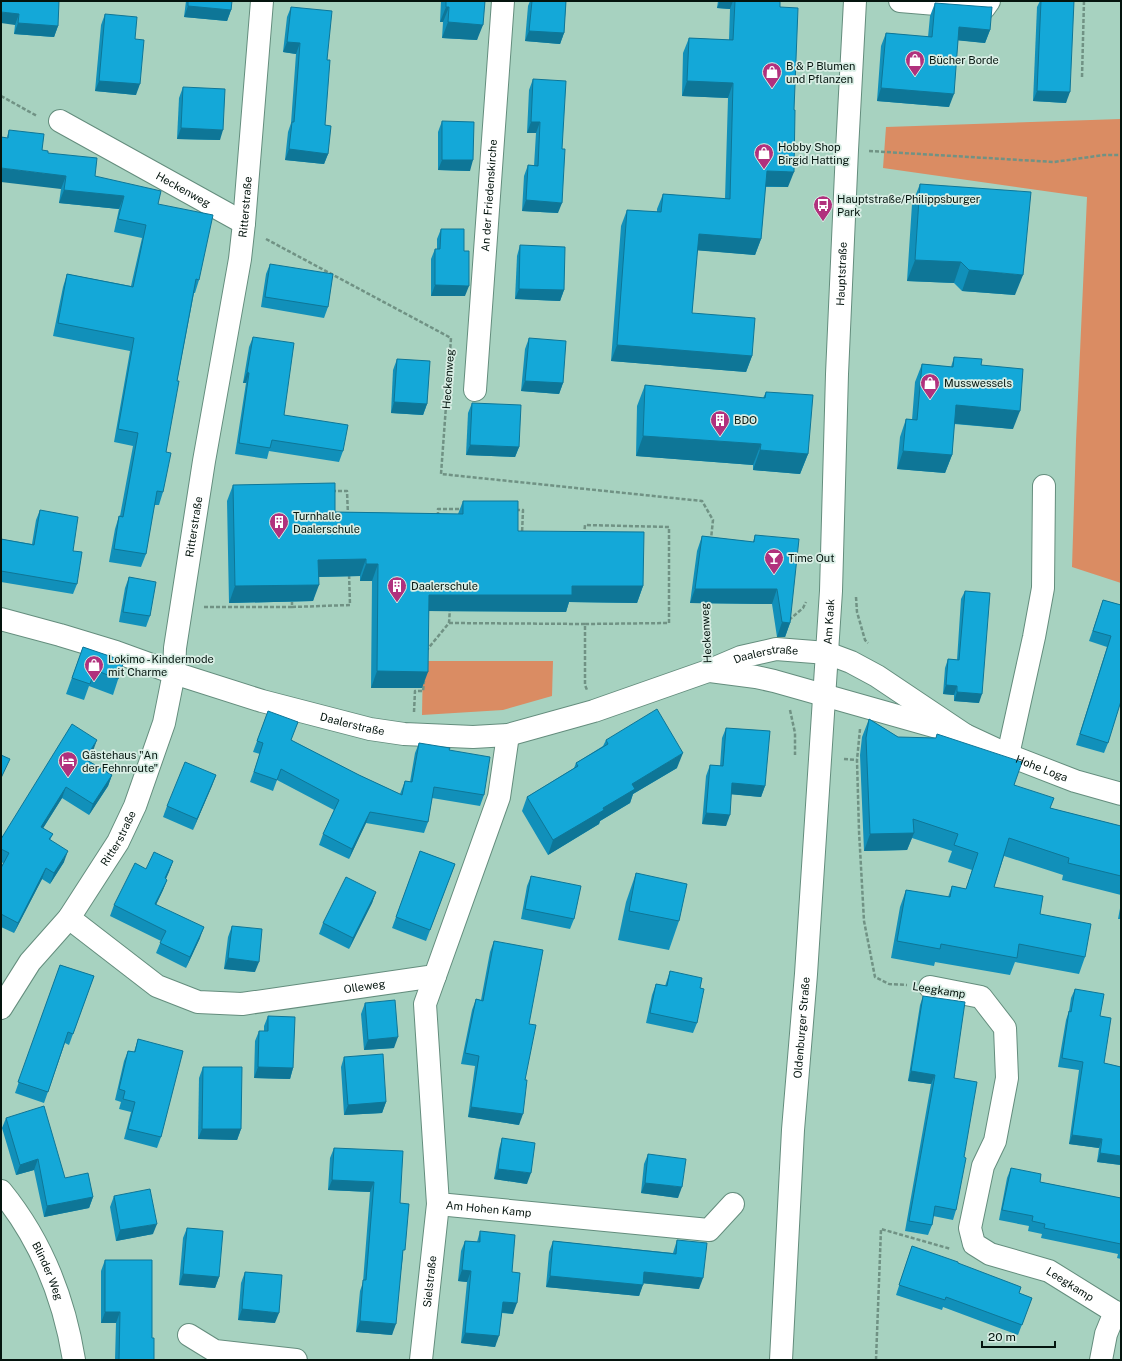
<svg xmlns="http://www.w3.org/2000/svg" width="1122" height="1361" font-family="'Public Sans',sans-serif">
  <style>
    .green { fill: #da8c63 }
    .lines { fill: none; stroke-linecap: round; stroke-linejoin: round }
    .minor-casing { stroke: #648d7d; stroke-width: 24 }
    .major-casing { stroke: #648d7d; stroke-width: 24 }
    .path { stroke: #709284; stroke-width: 2.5; stroke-dasharray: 4 2; stroke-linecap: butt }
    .minor { stroke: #fff; stroke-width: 22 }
    .major { stroke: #fff; stroke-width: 22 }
    .wall { fill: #1190ba }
    .shaded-wall { fill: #0e7697 }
    .building { fill: #14a8d8; stroke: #0e7697 }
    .labels { text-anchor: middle; stroke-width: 3.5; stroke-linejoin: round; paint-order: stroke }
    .poi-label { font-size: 11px; fill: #04140e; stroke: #d8ede4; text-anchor: start }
    .street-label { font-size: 11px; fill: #04140e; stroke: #d8ede4 }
  </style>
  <rect width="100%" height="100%" fill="#a7d2c0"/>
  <g class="green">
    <polygon points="1121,119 1121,583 1072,567 1076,441 1087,197 883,168 886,127"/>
    <polygon points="423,661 553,661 552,696 503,710 422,715"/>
  </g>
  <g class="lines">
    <defs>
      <g id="minor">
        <polyline points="900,1 984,8 989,1"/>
        <path id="s1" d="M60,121L244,223"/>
        <path id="s2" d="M475,390L503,1"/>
        <path id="s3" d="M1,619L60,635L116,652L174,673L262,701L370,729L404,734L473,737L508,735L594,711L708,671L741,657L776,649L827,653L851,662L877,676L965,735"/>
        <path id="s4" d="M710,671L756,677L774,681L965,735L1008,755L1075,781L1121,794"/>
        <polyline points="1008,755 1034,637 1043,588 1044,486"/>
        <path id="s5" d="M69,918L157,986L198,1002L242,1004L435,976L499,797L508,735"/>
        <path id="s6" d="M435,976L425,1004L438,1204L709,1230L733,1204"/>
        <path id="s7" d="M930,987L981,997L1005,1028L1007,1078L995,1141L983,1166L970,1228L974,1244L990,1254L1049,1271L1115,1312L1121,1313"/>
        <path id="s8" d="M1,1008L30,962L69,918L118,842L135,806L164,723L174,673L175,648L204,461L240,259L244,223L262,1"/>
        <path id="s9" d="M1,1191C41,1240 64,1298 74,1360"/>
        <polyline points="189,1335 215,1351 296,1360"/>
        <path id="s10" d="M421,1360L438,1204"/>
        <polyline points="1101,1360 1106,1334 1115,1312"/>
      </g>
      <g id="major">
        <path id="s11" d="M781,1360L793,1130L806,974L831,591L837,374L847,150L855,1"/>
      </g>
    </defs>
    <use href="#minor" class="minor-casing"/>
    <use href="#major" class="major-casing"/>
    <g class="path">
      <polyline points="1082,77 1084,1"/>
      <polyline points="1,96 37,116"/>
      <polyline points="869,151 1054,162 1104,155 1121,155"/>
      <polyline points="266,239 451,338 441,474 702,501 713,520 711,539"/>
      <polyline points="332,491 347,491 348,515"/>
      <polyline points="516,510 523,510 522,534"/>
      <polyline points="438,516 438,509 463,509"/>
      <polyline points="584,535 585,525 669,527 669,623 585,624"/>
      <polyline points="856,597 857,612 865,640 868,643"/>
      <polyline points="704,602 706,647"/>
      <polyline points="204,607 292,607 292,602"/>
      <polyline points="292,607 350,605 349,573"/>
      <polyline points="789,620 803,608 806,602"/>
      <polyline points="449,623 585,624 585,685 587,690"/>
      <polyline points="426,651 449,623 450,608"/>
      <polyline points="790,710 795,733 795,755"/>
      <polyline points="414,712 415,691 423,691 424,681"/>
      <polyline points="860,729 857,760 859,831 864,921 875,977 889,984 907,985"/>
      <polyline points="844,759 857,760"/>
      <polyline points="876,1360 881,1229 951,1249"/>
    </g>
    <use href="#minor" class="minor"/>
    <use href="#major" class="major"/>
  </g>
  <g class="wall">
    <polygon points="1,1 58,26 54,37 14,34 15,25"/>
    <polygon points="186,1 232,1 231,10 227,21 184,17"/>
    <polygon points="441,1 485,1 477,40 442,38 443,22 440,22"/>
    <polygon points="530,1 566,1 564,33 560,44 525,41 528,6"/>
    <polygon points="718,1 780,1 780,7 788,187 765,187 761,239 755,255 697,250 692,313 752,356 746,372 611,361 621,226 627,210 657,212 657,209 663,194 725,199 728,98 682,96 683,53 689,38 729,40 730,9 717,8"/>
    <polygon points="1040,1 1074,1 1066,103 1033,101 1037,7"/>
    <polygon points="935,3 990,30 985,43 958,40 949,107 877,101 881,46 886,33 928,37 930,16"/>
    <polygon points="291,7 327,60 325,125 328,154 324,164 285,160 288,132 291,123 296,54 283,52 287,17"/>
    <polygon points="105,14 135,39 136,95 95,91 101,25"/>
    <polygon points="533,79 558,213 522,211 524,176 528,165 534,166 536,133 527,133 529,90"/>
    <polygon points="183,87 220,140 177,139 179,98"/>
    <polygon points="442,121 470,171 438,170 438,132"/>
    <polygon points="9,130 42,150 95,176 158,204 199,280 195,293 194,293 177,381 166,452 163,492 159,505 154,505 146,554 141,567 109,562 115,529 119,516 120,516 133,446 114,442 130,351 53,336 63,287 67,274 131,286 142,238 114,232 119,209 59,203 61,189 7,137"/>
    <polygon points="920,184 1015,295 962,291 954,283 907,281 912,204"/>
    <polygon points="441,229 464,251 465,296 431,296 431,259 435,249 437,249 437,239"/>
    <polygon points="520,245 564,290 560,301 515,299 517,256"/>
    <polygon points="270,264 328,307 324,318 261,307 266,274"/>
    <polygon points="253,337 284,415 343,451 339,462 269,451 267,459 235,454 246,383 243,383 249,347"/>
    <polygon points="529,338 563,383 559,394 521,391 525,349"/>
    <polygon points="954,357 981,365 1013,429 954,424 952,455 945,473 897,469 900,437 906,419 912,420 915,382 922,364 951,367"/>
    <polygon points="397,359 427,404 423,415 391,413 393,370"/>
    <polygon points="645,385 763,398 766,392 808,454 800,474 753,470 753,465 636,456 637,406"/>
    <polygon points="472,403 519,447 515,457 466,455 468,413"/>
    <polygon points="233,485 335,512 458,514 463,501 518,531 643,586 637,603 569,602 566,612 429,611 422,688 371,688 372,581 360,581 360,576 319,577 313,601 229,603 227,501"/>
    <polygon points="40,510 73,551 77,584 73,594 1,582 1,539 32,544 36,520"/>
    <polygon points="755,535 790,623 785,637 777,637 772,604 690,603 697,551 702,536 753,542"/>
    <polygon points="129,577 150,616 146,627 119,622 125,588"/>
    <polygon points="965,591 979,703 954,701 954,695 943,694 945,668 948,659 957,660 961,599"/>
    <polygon points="1103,600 1121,605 1108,743 1104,753 1076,745 1107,647 1089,641"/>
    <polygon points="83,647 124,661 113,695 89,686 84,700 66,694"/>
    <polygon points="268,711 291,740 359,775 400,794 405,781 410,782 415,753 419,743 449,750 484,795 480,806 432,798 428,822 424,833 366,823 349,859 319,845 323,834 334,810 277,780 273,791 250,782 260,754 253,752"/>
    <polygon points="869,719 898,737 1014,785 1050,808 1121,826 1121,895 1062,880 1063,875 1004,856 994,887 1040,914 1085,957 1079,974 1015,962 1010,975 935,962 934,966 891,958 900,907 906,890 948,897 952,886 966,889 972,870 948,862 952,851 912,838 907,850 864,851 860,755 862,737"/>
    <polygon points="726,728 765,786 761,797 731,794 726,826 702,824 706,776 710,765 720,766 722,738"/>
    <polygon points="606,740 677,768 633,794 630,803 600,821 599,824 548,855 522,811 527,797 574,768 576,763 603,746"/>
    <polygon points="93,751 87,760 112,775 108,786 89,815 62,798 43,828 53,834 50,840 64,862 50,884 42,879 14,933 1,927 1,868 3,863 1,862 1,839"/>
    <polygon points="216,775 193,830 163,817 167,806"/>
    <polygon points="420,851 455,864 426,941 392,928"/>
    <polygon points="173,861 166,879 167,880 163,890 156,905 200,938 186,968 156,953 161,941 110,916 114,905 146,869"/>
    <polygon points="636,873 679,921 669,950 618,940 626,902"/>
    <polygon points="531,876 574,919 570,929 521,919 527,886"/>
    <polygon points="376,892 372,903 349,949 319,934 323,923"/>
    <polygon points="1121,903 1121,919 1118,919"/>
    <polygon points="232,926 255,972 224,969 228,937"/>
    <polygon points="494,941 529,1024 525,1080 519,1125 468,1117 475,1066 461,1064 472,1010 476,999 481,1000 490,952"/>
    <polygon points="60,965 94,976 69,1045 65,1043 44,1103 15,1093"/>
    <polygon points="670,971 700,988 697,1023 693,1033 646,1023 652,995 656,984 665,986"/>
    <polygon points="1075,989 1100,1016 1104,1063 1121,1067 1121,1165 1097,1162 1099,1148 1069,1144 1079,1070 1058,1067 1066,1020 1069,1011 1071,998"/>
    <polygon points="923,996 954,1078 964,1157 956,1210 953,1220 933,1216 932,1225 928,1235 905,1231 931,1084 908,1081 920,1005"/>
    <polygon points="365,1003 394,1048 364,1050 361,1014"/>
    <polygon points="268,1016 293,1068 290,1079 254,1078 255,1041 259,1031 264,1031 264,1026"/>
    <polygon points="138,1039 161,1137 157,1148 124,1139 131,1112 119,1109 121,1102 115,1100 124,1061 128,1051 134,1052"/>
    <polygon points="344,1057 386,1102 382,1113 344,1115 341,1067"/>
    <polygon points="203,1067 241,1129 237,1140 198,1139 199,1078"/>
    <polygon points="6,1118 65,1178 93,1197 89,1208 44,1217 34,1170 16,1175 2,1128"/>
    <polygon points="502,1138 527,1184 494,1179 499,1149"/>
    <polygon points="334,1148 400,1203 403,1256 392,1335 356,1332 360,1291 363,1282 370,1192 328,1190 330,1158"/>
    <polygon points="648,1154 678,1198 641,1193 644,1164"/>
    <polygon points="1011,1168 1040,1182 1121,1198 1121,1259 1117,1258 1118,1254 1041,1238 1042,1234 1028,1231 1029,1226 999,1220 1007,1178"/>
    <polygon points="114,1196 153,1234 116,1241 110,1207"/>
    <polygon points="187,1228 219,1277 215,1288 179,1285 183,1238"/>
    <polygon points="480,1231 512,1272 513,1314 502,1313 495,1347 461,1343 467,1282 458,1281 461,1251 465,1241 477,1242"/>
    <polygon points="677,1240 699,1289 643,1283 639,1296 546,1287 549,1252 553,1241 673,1253"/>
    <polygon points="912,1246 958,1263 1019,1293 1032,1298 1018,1335 943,1307 942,1310 896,1295"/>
    <polygon points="105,1260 154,1360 115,1360 116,1323 101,1323 101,1271"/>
    <polygon points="245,1272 275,1323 238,1320 241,1283"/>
  </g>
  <g class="shaded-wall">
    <polygon points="720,1 733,1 730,9 717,8"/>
    <polygon points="188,6 231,10 227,21 184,17"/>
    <polygon points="446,7 449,7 443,22 440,22"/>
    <polygon points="1,12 19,14 15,25 1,23"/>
    <polygon points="448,22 483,25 477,40 442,38"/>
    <polygon points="18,23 58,26 54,37 14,34"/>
    <polygon points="959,27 990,30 985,43 954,40"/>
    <polygon points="529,31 564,33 560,44 525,41"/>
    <polygon points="287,42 300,43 296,54 283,52"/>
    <polygon points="99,81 140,84 136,95 95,91"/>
    <polygon points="687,81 733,83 728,98 682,96"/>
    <polygon points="881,88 954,94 949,107 877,101"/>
    <polygon points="1037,91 1070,92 1066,103 1033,101"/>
    <polygon points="531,122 540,122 536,133 527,133"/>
    <polygon points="181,128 223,130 220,140 177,139"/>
    <polygon points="289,149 328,154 324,164 285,160"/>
    <polygon points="442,160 473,160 470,171 438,170"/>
    <polygon points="1,168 66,176 61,189 1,182"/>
    <polygon points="767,171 794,172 788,187 761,186"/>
    <polygon points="64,190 124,196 119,209 59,203"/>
    <polygon points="526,200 562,203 558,213 522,211"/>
    <polygon points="699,234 761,239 755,255 693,250"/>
    <polygon points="915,260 961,262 954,283 907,281"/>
    <polygon points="969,270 1023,275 1015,295 962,291"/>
    <polygon points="435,285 469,286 465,296 431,296"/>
    <polygon points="519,289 564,290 560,301 515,299"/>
    <polygon points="617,345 752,356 746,372 611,361"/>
    <polygon points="247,372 249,373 246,383 243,383"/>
    <polygon points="525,381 563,383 559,394 521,391"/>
    <polygon points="394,402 427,404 423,415 391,413"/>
    <polygon points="956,405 1020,411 1013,429 949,423"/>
    <polygon points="643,436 761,444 753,465 636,456"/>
    <polygon points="470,445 519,447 515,457 466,455"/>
    <polygon points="760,450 808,454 800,474 753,470"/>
    <polygon points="903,451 952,455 945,473 897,469"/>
    <polygon points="366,559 360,576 312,577 318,560"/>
    <polygon points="366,564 378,564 372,581 360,581"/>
    <polygon points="319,585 313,601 229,603 235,586"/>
    <polygon points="572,586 643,586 637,603 569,602 566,612 423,611 429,595"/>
    <polygon points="695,589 777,589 772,604 690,603"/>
    <polygon points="782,622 790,623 785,637 777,637"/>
    <polygon points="377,671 428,672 422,688 371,688"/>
    <polygon points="946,685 957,686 954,695 943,694"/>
    <polygon points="957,692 982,694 979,703 954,701"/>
    <polygon points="97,740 93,751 81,770 85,759"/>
    <polygon points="683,753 677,768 633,794 630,803 600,821 599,824 548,855 553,840 603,808 632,784"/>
    <polygon points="112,775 108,786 89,815 93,804"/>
    <polygon points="216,775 212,786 193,830 197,819"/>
    <polygon points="732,783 765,786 761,797 728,794"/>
    <polygon points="66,787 62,798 37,838 41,827"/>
    <polygon points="370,812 366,823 349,859 352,849"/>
    <polygon points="706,813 730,815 726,826 702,824"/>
    <polygon points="914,833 907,850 864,851 870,834"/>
    <polygon points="68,851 64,862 50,884 54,873"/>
    <polygon points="173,861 169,872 161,889 165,878"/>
    <polygon points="46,868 42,879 14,933 18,923"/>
    <polygon points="167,880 163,890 151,915 155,904"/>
    <polygon points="376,892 372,903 349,949 353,938"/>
    <polygon points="204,927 200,938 186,968 190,957"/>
    <polygon points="228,958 259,962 255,972 224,969"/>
    <polygon points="398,1037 394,1048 364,1050 368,1040"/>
    <polygon points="258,1067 293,1068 290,1079 254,1078"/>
    <polygon points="911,1071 935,1075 931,1084 908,1081"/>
    <polygon points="386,1102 382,1113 344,1115 348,1105"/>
    <polygon points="471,1107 523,1114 519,1125 468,1117"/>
    <polygon points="202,1129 241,1129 237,1140 198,1139"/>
    <polygon points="1072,1135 1102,1139 1099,1148 1069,1144"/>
    <polygon points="1100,1153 1121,1156 1121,1165 1097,1162"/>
    <polygon points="38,1159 34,1170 16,1175 20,1165"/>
    <polygon points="498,1169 531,1173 527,1184 494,1179"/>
    <polygon points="332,1180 374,1182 370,1192 328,1190"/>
    <polygon points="645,1183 682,1187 678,1198 641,1193"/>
    <polygon points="93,1197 89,1208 44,1217 47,1206"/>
    <polygon points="157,1224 153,1234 116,1241 120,1230"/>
    <polygon points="462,1270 471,1271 467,1282 458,1281"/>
    <polygon points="644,1272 703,1278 699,1289 640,1283"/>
    <polygon points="183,1274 219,1277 215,1288 179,1285"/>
    <polygon points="550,1276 643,1285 639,1296 546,1287"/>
    <polygon points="503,1302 517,1303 513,1314 499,1312"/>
    <polygon points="242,1309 279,1313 275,1323 238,1320"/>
    <polygon points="105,1312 120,1312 116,1323 101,1323"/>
    <polygon points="360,1321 396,1324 392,1335 356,1332"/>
    <polygon points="465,1333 499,1336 495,1347 461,1343"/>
  </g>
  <g class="building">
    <polygon points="1,1 59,1 58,26 18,23 19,14 1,12"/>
    <polygon points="188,1 232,1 231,10 188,6"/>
    <polygon points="446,1 485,1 483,25 448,22 449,7 446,7"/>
    <polygon points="532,1 566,1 564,33 529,31"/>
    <polygon points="735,1 780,1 780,7 798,8 794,110 795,110 794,172 767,171 761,239 699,234 692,313 755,318 752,356 617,345 627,210 661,212 663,194 730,199 733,83 687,81 689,38 733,40"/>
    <polygon points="1041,1 1074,1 1070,92 1037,91"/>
    <polygon points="935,3 988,7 992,7 990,30 959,27 954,94 881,88 886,33 932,37"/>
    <polygon points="291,7 332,11 327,60 330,60 325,125 331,126 328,154 289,149 292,122 294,122 300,43 287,42"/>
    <polygon points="105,14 137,17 135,39 144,40 140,84 99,81"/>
    <polygon points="533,79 566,81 562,149 565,149 562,203 526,200 528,165 538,166 540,122 531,122"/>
    <polygon points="183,87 225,89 223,130 181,128"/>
    <polygon points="442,121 474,122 473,160 442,160"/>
    <polygon points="9,130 44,134 42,150 48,151 48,153 97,158 95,176 161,191 158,204 213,215 199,280 196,279 177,381 179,381 166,452 171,453 163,492 157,491 146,554 114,549 119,516 123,517 138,433 118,429 134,338 58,323 67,274 133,287 146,225 118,219 124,196 64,190 66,176 1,168 1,137 8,138"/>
    <polygon points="920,184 1031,192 1023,275 969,270 961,262 915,260"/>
    <polygon points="441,229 464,229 464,251 469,251 469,286 435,285 435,249 440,249"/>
    <polygon points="520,245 565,247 564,290 519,289"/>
    <polygon points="270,264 333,274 328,307 265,297"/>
    <polygon points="253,337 294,343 284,415 348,425 343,451 272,440 270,448 239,443 249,373 247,372"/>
    <polygon points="529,338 566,341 563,383 525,381"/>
    <polygon points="954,357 982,359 981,365 1023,369 1020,411 956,405 952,455 903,451 906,419 917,420 922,364 953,367"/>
    <polygon points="397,359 430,361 427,404 394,402"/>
    <polygon points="645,385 765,398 766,392 813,395 808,454 760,450 761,444 643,436"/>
    <polygon points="472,403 521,405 519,447 470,445"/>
    <polygon points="335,483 335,512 463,514 463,501 518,501 518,531 644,532 643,586 572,586 572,595 429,595 428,672 377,671 378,564 366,564 366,559 318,560 319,585 235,586 233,485"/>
    <polygon points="40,510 78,517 73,551 82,552 77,584 1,571 1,539 34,545"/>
    <polygon points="755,535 799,539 790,623 782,622 777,589 695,589 702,536 754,542"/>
    <polygon points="129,577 156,582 150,616 123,612"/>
    <polygon points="965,591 990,593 982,694 957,692 957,686 946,685 948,659 959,660"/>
    <polygon points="1103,600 1121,605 1121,701 1108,743 1080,734 1111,636 1093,631"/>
    <polygon points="83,647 124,661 118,679 95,670 90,684 72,678"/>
    <polygon points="657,709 683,753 632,784 635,789 603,808 604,810 553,840 527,797 578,766 576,763 608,744 606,740"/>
    <polygon points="268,711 298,722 291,740 359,775 402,795 405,781 412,782 419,743 450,748 449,750 490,757 484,795 434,787 428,822 370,812 352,849 323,834 339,800 281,769 277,780 254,772 263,743 257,741"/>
    <polygon points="869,719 898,737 936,738 937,734 1022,762 1014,785 1054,798 1050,808 1121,826 1121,876 1068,863 1069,858 1009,838 994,887 1043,896 1040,914 1091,924 1085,957 1019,944 1017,958 941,944 940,949 897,941 906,890 950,897 952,886 966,889 978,853 954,845 958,834 913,819 914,833 870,834 866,738"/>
    <polygon points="72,724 97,740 85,759 112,775 93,804 66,787 41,827 53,834 49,839 68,851 54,873 46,868 18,923 1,914 1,868 9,853 1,849 1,839"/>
    <polygon points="726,728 770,731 765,786 732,783 730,815 706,813 710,765 723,766"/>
    <polygon points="1,755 10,759 1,778"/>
    <polygon points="185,762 216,775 197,819 167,806"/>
    <polygon points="420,851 455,864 430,930 396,917"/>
    <polygon points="154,852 173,861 165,878 167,880 155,904 204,927 190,957 160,943 166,931 114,905 135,863 146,869"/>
    <polygon points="636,873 687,884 679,921 629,911"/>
    <polygon points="531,876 581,886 574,919 525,909"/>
    <polygon points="346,877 376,892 353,938 323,923"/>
    <polygon points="232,926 262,929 259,962 228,958"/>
    <polygon points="494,941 543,950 529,1024 536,1025 525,1080 527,1080 523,1114 471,1107 479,1056 465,1053 476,999 483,1001"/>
    <polygon points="60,965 94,976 73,1034 68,1032 48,1092 18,1082"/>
    <polygon points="670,971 702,978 700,988 704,989 697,1023 650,1013 656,984 667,986"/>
    <polygon points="1075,989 1104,994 1100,1016 1111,1018 1104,1063 1121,1067 1121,1156 1100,1153 1102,1139 1072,1135 1083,1062 1062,1058 1069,1011 1071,1012"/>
    <polygon points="923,996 965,1002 954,1078 977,1082 964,1157 966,1158 956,1210 935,1206 932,1225 909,1221 935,1075 911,1071"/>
    <polygon points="395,1000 398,1037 368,1040 365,1003"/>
    <polygon points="268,1016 295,1017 293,1068 258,1067 259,1031 268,1031"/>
    <polygon points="138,1039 183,1051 161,1137 128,1129 135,1102 123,1099 125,1091 119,1089 128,1051 135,1052"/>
    <polygon points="383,1054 386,1102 348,1105 344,1057"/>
    <polygon points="203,1067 242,1067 241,1129 202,1129"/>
    <polygon points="44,1106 65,1178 88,1173 93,1197 47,1206 38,1159 20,1165 6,1118"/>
    <polygon points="502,1138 535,1143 531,1173 498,1169"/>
    <polygon points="334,1148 403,1151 400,1203 409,1204 405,1250 403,1250 396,1324 360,1321 363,1280 366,1280 374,1182 332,1180"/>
    <polygon points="648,1154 686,1159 682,1187 645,1183"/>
    <polygon points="1011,1168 1041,1174 1040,1182 1121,1198 1121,1244 1044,1228 1045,1224 1032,1221 1033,1216 1002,1210"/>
    <polygon points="150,1189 157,1224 120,1230 114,1196"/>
    <polygon points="187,1228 223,1231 219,1277 183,1274"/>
    <polygon points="480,1231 515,1235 512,1272 520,1273 517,1303 503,1302 499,1336 465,1333 471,1271 462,1270 465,1241 480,1242"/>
    <polygon points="677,1240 707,1243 703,1278 644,1272 643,1285 550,1276 553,1241 676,1254"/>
    <polygon points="912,1246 958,1262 958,1263 1021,1287 1019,1293 1032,1298 1022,1325 946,1297 945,1300 899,1285"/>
    <polygon points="105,1260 152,1260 152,1338 154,1338 154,1360 119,1360 120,1312 105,1312"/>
    <polygon points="245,1272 282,1275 279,1313 242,1309"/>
  </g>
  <defs>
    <symbol id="shop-pin" viewBox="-11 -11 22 30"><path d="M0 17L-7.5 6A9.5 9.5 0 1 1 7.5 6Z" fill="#b1317d" stroke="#d8ede4"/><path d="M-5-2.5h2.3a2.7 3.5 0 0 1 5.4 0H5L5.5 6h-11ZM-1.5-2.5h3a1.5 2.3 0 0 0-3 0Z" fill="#fff"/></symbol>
    <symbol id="bus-pin" viewBox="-11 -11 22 30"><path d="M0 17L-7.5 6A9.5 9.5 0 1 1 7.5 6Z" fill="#b1317d" stroke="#d8ede4"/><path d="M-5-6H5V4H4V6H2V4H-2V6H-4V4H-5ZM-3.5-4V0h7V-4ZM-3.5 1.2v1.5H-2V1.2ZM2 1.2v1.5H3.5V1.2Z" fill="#fff"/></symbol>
    <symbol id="building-pin" viewBox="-11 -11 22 30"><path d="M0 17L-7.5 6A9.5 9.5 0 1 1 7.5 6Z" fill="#b1317d" stroke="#d8ede4"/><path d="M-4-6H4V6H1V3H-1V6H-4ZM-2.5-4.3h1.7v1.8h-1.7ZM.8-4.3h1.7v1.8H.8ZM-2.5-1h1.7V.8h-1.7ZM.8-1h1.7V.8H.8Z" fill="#fff"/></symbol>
    <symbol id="bar-pin" viewBox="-11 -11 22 30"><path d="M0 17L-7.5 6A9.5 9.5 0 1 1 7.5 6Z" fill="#b1317d" stroke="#d8ede4"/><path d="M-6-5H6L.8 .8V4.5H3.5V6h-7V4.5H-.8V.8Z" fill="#fff"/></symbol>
    <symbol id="hotel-pin" viewBox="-11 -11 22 30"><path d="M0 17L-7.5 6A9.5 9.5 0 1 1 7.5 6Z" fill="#b1317d" stroke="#d8ede4"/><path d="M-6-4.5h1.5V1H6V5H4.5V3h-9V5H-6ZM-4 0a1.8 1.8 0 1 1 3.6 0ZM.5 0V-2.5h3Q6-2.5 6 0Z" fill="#fff"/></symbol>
  </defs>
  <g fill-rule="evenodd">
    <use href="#shop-pin" x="904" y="49" width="22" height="30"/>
    <use href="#shop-pin" x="761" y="61" width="22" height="30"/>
    <use href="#shop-pin" x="753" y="142" width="22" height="30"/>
    <use href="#bus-pin" x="812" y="194" width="22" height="30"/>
    <use href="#shop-pin" x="919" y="372" width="22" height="30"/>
    <use href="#building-pin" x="709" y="409" width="22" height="30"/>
    <use href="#building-pin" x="268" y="511" width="22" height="30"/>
    <use href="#bar-pin" x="763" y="547" width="22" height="30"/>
    <use href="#building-pin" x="386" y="575" width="22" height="30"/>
    <use href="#shop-pin" x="83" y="654" width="22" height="30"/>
    <use href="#hotel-pin" x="57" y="750" width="22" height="30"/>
  </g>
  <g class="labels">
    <g class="poi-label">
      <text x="929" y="64">Bücher Borde</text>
      <text x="786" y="70">B &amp; P Blumen<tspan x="786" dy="13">und Pflanzen</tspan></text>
      <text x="778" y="151">Hobby Shop<tspan x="778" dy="13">Birgid Hatting</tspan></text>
      <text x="837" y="203">Hauptstraße/Philippsburger<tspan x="837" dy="13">Park</tspan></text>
      <text x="944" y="387">Musswessels</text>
      <text x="734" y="424">BDO</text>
      <text x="293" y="520">Turnhalle<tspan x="293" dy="13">Daalerschule</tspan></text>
      <text x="788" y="562">Time Out</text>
      <text x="411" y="590">Daalerschule</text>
      <text x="108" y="663">Lokimo - Kindermode<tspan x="108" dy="13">mit Charme</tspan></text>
      <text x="82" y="759">Gästehaus "An<tspan x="82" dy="13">der Fehnroute"</tspan></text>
    </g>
    <g class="street-label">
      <text dy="4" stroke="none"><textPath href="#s1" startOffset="141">Heckenweg</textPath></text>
      <text dy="4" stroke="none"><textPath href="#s2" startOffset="195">An der Friedenskirche</textPath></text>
      <text dy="4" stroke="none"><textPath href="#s8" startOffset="854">Ritterstraße</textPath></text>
      <text dy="4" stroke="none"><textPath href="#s11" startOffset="1088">Hauptstraße</textPath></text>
      <text transform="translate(448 379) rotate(-86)" y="4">Heckenweg</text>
      <text dy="4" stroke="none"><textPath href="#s8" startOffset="530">Ritterstraße</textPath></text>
      <text dy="4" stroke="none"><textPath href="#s11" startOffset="740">Am Kaak</textPath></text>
      <text transform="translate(706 633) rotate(-93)" y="4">Heckenweg</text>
      <text dy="4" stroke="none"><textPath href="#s3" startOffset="795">Daalerstraße</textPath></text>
      <text dy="4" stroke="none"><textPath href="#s3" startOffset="367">Daalerstraße</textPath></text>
      <text dy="4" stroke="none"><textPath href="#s4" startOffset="347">Hohe Loga</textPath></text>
      <text dy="4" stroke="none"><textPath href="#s8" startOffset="207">Ritterstraße</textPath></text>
      <text dy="4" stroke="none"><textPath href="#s5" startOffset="323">Olleweg</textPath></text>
      <text transform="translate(939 990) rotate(9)" y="4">Leegkamp</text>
      <text dy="4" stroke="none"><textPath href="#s11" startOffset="333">Oldenburger Straße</textPath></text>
      <text dy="4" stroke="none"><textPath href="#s6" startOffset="281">Am Hohen Kamp</textPath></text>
      <text dy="4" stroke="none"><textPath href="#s9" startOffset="93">Blinder Weg</textPath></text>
      <text dy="4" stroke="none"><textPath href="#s10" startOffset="79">Sielstraße</textPath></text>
      <text dy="4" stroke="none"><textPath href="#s7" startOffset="418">Leegkamp</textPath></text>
    </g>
  </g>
  <rect width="1122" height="1361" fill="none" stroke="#04140e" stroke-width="4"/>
  <path d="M982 1341v6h73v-6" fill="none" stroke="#04140e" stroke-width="2"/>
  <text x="988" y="1341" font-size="12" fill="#04140e" stroke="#d8ede4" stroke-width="3" paint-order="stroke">20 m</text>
</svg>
